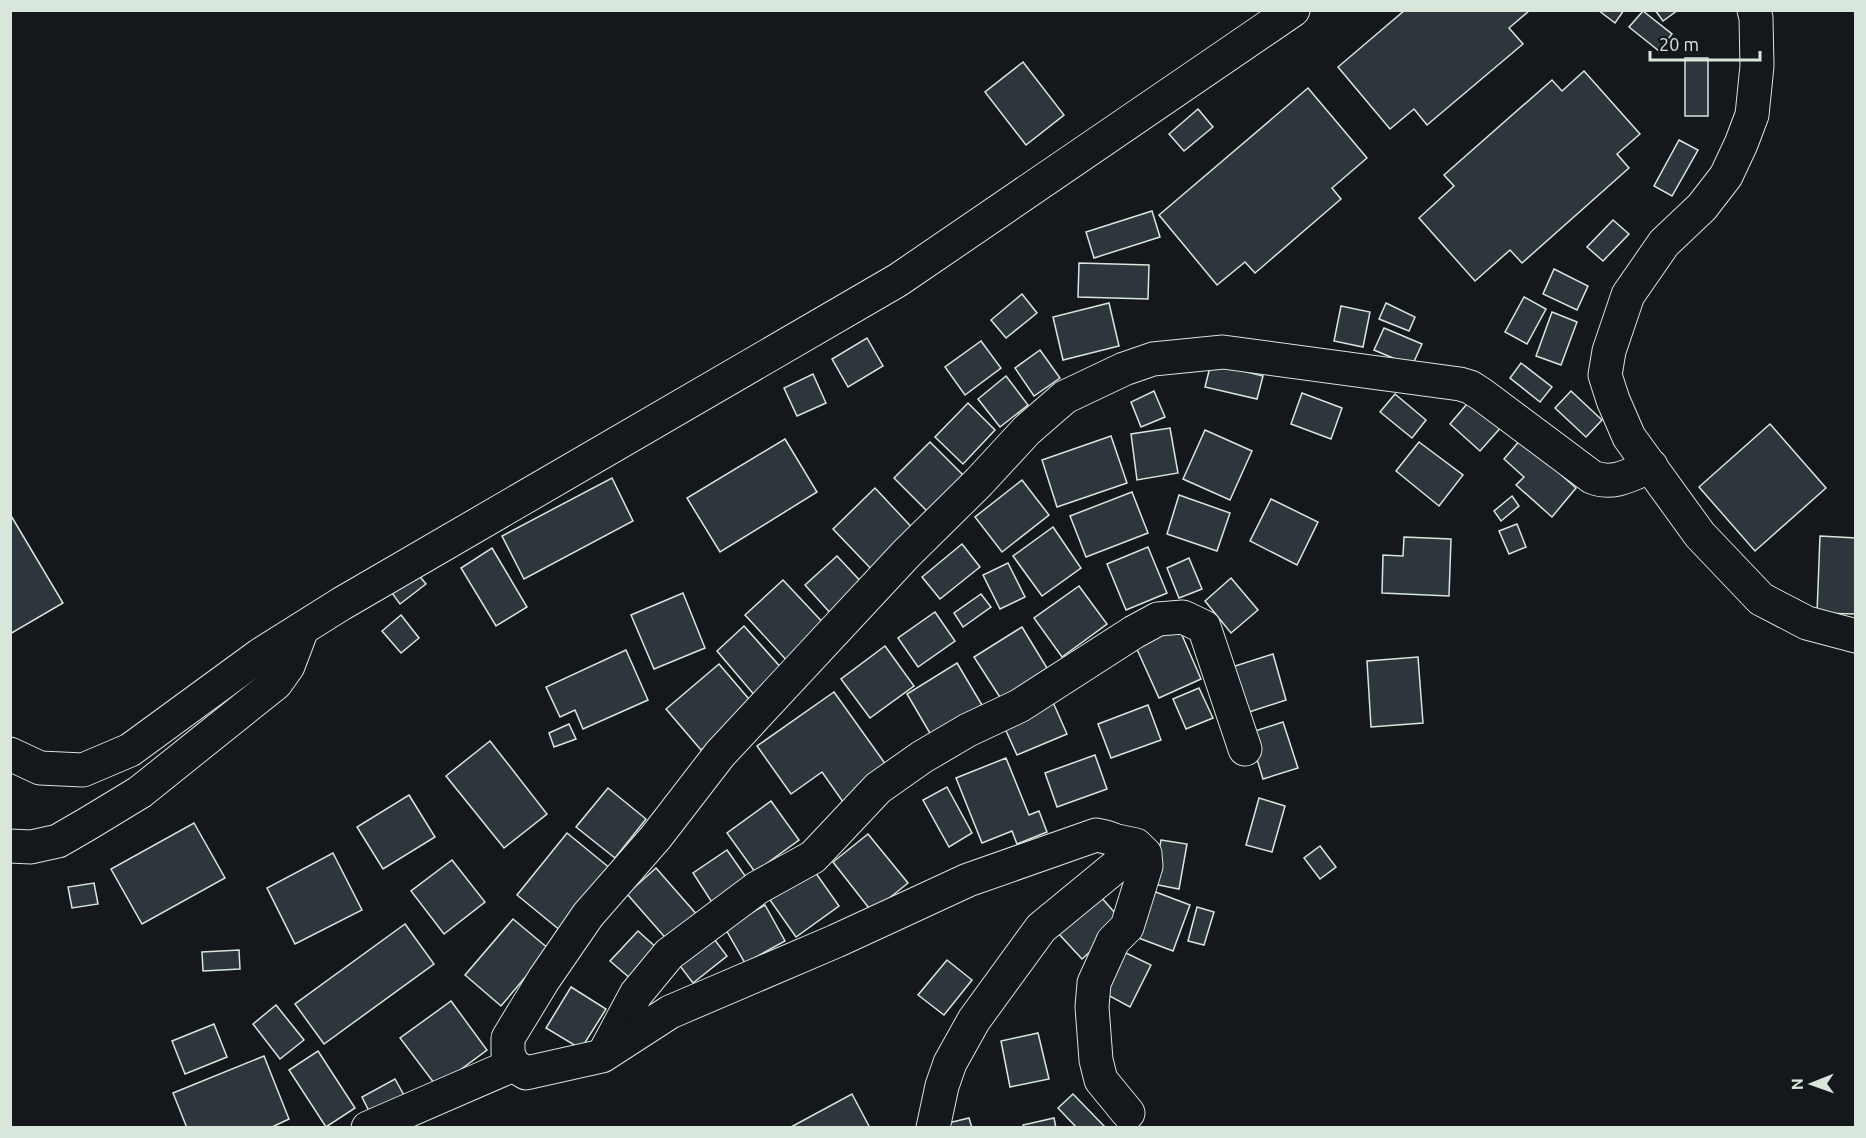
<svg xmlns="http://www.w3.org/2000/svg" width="1866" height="1138" font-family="Ubuntu,sans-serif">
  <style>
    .building { fill: #2c363c; stroke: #d8e6dc; stroke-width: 1.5 }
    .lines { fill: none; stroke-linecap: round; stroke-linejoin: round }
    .street-casing { stroke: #d8e6dc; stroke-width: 35 }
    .street { stroke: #14181c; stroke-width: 33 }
  </style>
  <rect width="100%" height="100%" fill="#14181c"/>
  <g class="building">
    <polygon points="1405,10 1530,10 1509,28 1523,44 1427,125 1414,109 1390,129 1338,67"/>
    <polygon points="1598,10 1624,10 1615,23"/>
    <polygon points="1655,10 1678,10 1663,21"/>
    <polygon points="1643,11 1672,34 1659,51 1629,27"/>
    <rect x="1685" y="58" width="23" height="58"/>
    <polygon points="1023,62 1064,115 1026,145 985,92"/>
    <polygon points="1584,71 1640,134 1617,154 1629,168 1522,263 1510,250 1475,281 1419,218 1454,186 1444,175 1552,80 1562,91"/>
    <polygon points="1308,88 1367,158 1332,188 1341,199 1255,273 1245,262 1217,285 1159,215"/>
    <polygon points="1198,109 1213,127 1184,151 1169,134"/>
    <polygon points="1679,140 1698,150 1672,196 1654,186"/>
    <polygon points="1152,211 1160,237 1094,258 1086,232"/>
    <polygon points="1613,220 1629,234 1603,261 1587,247"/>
    <polygon points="1079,263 1149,265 1148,299 1078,297"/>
    <polygon points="1554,269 1588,286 1577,310 1543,294"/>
    <polygon points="1022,294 1037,313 1006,338 991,320"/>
    <polygon points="1524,297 1546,309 1527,344 1505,332"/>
    <polygon points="1109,303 1119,346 1063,360 1053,317"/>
    <polygon points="1386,303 1415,317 1409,331 1379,319"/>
    <polygon points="1341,306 1370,312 1363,347 1334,341"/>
    <polygon points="1552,312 1577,322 1561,365 1536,356"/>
    <polygon points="1384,328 1422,344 1412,366 1374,350"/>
    <polygon points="867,338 883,366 848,387 832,359"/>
    <polygon points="981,341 1001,368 965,395 945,367"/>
    <polygon points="1040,350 1060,378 1034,396 1015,368"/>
    <polygon points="1211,363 1263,376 1257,399 1205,387"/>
    <polygon points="1521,363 1552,387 1540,402 1510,378"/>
    <polygon points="813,374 826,403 797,416 784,388"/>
    <polygon points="1006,376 1028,405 1000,427 978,399"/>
    <polygon points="1154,391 1165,417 1141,427 1131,402"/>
    <polygon points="1571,391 1602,420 1586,437 1555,408"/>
    <polygon points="1302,393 1342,408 1331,439 1291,424"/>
    <polygon points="1395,394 1426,420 1412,438 1380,412"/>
    <polygon points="1472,398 1503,425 1480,451 1450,424"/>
    <polygon points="968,403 995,430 963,464 935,437"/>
    <polygon points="1770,424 1826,488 1755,551 1699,487"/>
    <polygon points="1170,428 1178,473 1137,480 1131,434"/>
    <polygon points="1205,430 1252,451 1230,500 1183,479"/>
    <polygon points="1111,436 1127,483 1057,507 1042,460"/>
    <polygon points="785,439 817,492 720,552 687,498"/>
    <polygon points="1521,439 1576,488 1552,517 1516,485 1524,477 1504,459"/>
    <polygon points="930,442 964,476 928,512 894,478"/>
    <polygon points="1419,442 1463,475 1439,506 1396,471"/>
    <polygon points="612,478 633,521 524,579 502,536"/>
    <polygon points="1022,480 1049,515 1002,552 975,517"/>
    <polygon points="875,488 919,535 877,575 833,529"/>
    <polygon points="1132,492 1148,533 1086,557 1070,516"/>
    <polygon points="1179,495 1230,513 1217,551 1167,534"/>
    <polygon points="1512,496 1519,506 1501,521 1494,511"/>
    <polygon points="1271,499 1318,522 1297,565 1250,541"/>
    <polygon points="10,514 63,603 10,634"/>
    <polygon points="1517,524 1526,547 1509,554 1499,531"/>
    <polygon points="1053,527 1081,568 1042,596 1013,556"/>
    <polygon points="1820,536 1856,538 1856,614 1817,613"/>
    <polygon points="1404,537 1451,539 1449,596 1382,593 1383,555 1403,556"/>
    <polygon points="962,544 980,567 940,599 922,577"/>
    <polygon points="1148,547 1167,593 1126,610 1107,564"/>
    <polygon points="492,548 527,607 496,626 461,568"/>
    <polygon points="837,556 865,586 833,616 805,585"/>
    <polygon points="1189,558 1202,589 1179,598 1167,568"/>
    <polygon points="1008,563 1025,597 1000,609 983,575"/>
    <polygon points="417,573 426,584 400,604 392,593"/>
    <polygon points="1231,578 1258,610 1231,633 1205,601"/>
    <polygon points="783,580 828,628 790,664 745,615"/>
    <polygon points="1079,586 1107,624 1062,657 1034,618"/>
    <polygon points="683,593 705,648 654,669 631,615"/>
    <polygon points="981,594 991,607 963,627 954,613"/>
    <polygon points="935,612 955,641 918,667 898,638"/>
    <polygon points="401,615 419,638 401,653 382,631"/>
    <polygon points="744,626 784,671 756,697 717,651"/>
    <polygon points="1178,626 1201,679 1159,698 1135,645"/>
    <polygon points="1022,627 1050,673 1003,702 974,657"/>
    <polygon points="885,646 914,686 870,718 841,679"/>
    <polygon points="626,650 648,700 583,729 575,710 560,717 546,687"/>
    <polygon points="1273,654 1286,700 1246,713 1232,667"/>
    <polygon points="1418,657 1423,723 1371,727 1367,661"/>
    <polygon points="957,663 982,705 931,735 907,694"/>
    <polygon points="719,664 754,705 701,750 666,709"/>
    <polygon points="1199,688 1213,718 1186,729 1173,699"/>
    <polygon points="834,692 889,769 843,802 822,772 791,794 757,746"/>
    <polygon points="1052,700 1067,734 1017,755 1002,722"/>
    <polygon points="1148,705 1161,740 1111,758 1098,724"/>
    <polygon points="1283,722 1298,768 1263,779 1249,733"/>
    <polygon points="569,724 576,739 554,747 549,733"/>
    <polygon points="490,741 547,814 504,848 446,776"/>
    <polygon points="1095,755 1107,789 1057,807 1045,773"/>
    <polygon points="1006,758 1029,815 1039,811 1047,832 1017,844 1012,831 982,843 956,778"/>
    <polygon points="947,787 972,833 949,847 923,800"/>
    <polygon points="608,788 646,819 615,858 576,827"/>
    <polygon points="409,795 435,837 383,869 357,827"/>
    <polygon points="1259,798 1285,806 1272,852 1246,845"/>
    <polygon points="771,801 799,840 755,872 727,833"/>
    <polygon points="194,823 225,878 142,924 111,869"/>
    <polygon points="567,833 611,869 561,931 517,895"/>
    <polygon points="868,834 908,883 872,912 833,862"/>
    <polygon points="1161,840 1187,844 1179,889 1153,884"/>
    <polygon points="1320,846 1336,867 1320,879 1304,858"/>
    <polygon points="727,850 748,880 713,904 693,873"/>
    <polygon points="333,853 362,910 295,944 267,888"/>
    <polygon points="452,860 485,902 444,934 411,891"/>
    <polygon points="656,868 699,917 670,943 627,894"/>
    <polygon points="813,869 839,906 796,937 770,900"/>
    <polygon points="94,883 98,904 72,908 68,887"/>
    <polygon points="1153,891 1190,905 1173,951 1136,937"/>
    <polygon points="1100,896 1123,922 1082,959 1058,933"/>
    <polygon points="765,905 785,941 745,963 725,928"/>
    <polygon points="1197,907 1214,912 1204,945 1188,941"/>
    <polygon points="513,919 549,949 501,1006 465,975"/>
    <polygon points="405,924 434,964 324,1044 295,1004"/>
    <polygon points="638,931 658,949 631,979 610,961"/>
    <polygon points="711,935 727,956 693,983 677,962"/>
    <polygon points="239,950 240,969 203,971 202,952"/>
    <polygon points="1124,952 1151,965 1130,1007 1104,993"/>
    <polygon points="947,960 972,980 944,1015 918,995"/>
    <polygon points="571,987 606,1009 581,1049 546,1028"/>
    <polygon points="451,1001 487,1050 437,1087 400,1038"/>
    <polygon points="276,1005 304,1040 280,1059 253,1024"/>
    <polygon points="214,1024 227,1057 185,1074 172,1041"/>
    <polygon points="1038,1033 1049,1079 1010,1087 1001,1041"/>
    <polygon points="318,1051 355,1108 326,1127 289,1070"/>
    <polygon points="264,1056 289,1119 270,1128 187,1128 173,1093"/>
    <polygon points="395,1079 405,1097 371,1115 362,1097"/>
    <polygon points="852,1094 870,1128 792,1128 791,1127"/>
    <polygon points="1073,1094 1105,1127 1105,1128 1077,1128 1058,1108"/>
    <polygon points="969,1118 972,1128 941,1128 940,1125"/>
    <polygon points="1054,1118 1056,1128 1024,1128 1023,1125"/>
  </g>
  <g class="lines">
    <defs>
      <g id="street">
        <polyline points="1754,10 1756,18 1757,66 1752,115 1741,144 1726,176 1702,207 1664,243 1628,295 1609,351 1605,375 1613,400 1629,437 1700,535 1761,599 1807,623 1856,636"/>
        <polyline points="10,754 40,768 83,770 130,750 260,655 341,604 898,280 1293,10"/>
        <polyline points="1117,841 1136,845 1145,854 1146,866 1127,927 1113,941 1094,983 1092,1007 1096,1060 1101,1080 1128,1113"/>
        <polyline points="10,846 31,847 58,841 89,823 140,792 276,683 288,666 302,629"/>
        <polyline points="605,1052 636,994 669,954 757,888 813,857 878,788 922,757 968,730 1019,706 1134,632 1158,619 1183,617 1204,627 1245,749"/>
        <polyline points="368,1128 513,1065"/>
        <path d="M933,1128L942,1086L950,1063L974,1020L1041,928L1120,863C1129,842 1113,838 1096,835L968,880L836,941L670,1012L602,1056L526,1073L513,1065L508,1053V1038L544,979L588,915L656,837L720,754L906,554L979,482L1027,430L1065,397L1124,369L1153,359L1223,352L1460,384L1470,387L1481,394L1592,477C1613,486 1632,474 1651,466"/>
      </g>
    </defs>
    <use href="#street" class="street-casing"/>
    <use href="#street" class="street"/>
  </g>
  <rect width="1866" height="1138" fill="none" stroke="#d8e6dc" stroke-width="24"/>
  <g transform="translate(1812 1084) rotate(269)" stroke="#14181c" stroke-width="4.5" paint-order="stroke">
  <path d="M0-4.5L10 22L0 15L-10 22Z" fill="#d8e6dc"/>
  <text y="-9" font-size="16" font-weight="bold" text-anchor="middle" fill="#d8e6dc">N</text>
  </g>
  <path d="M1650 51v9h110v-9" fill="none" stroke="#d8e6dc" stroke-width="3"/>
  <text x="1659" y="51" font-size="18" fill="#d8e6dc" stroke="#14181c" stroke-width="4.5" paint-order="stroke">20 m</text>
</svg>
